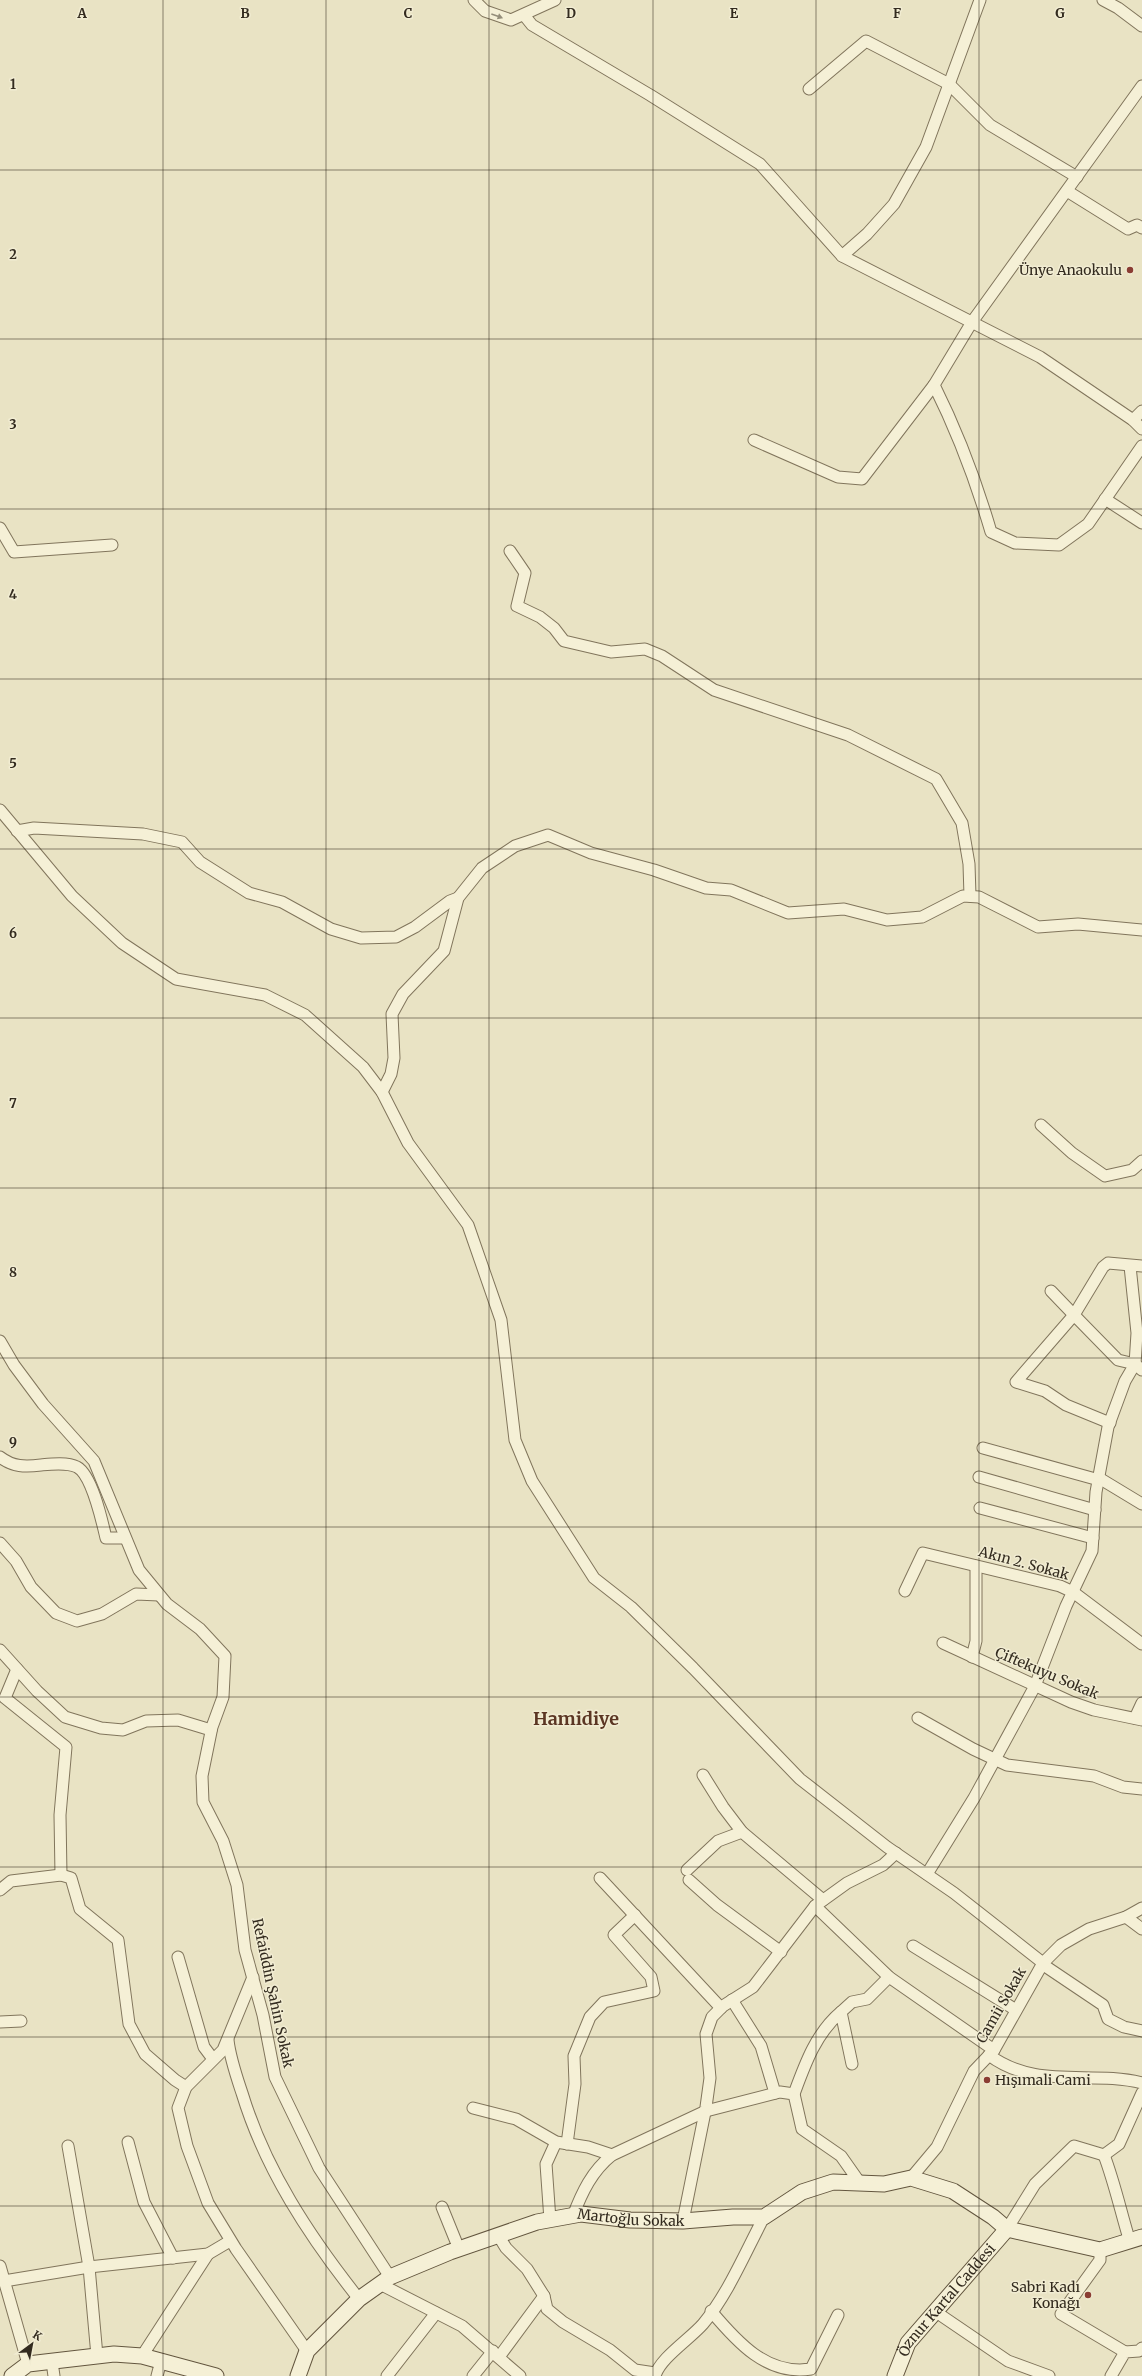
<svg xmlns="http://www.w3.org/2000/svg" width="1142" height="2376" font-family="Merriweather,serif">
  <style>
    .lines { fill: none; stroke-linecap: round; stroke-linejoin: round }
    .street-casing { stroke: #81755c; stroke-width: 13 }
    .secondary-casing { stroke: #63563f; stroke-width: 17 }
    .street { stroke: #f5f0d6; stroke-width: 11 }
    .secondary { stroke: #f5f0d6; stroke-width: 15 }
    .oneway { fill: #948e7a }
    .grid { fill: none; stroke: #332b1f; stroke-width: 1; stroke-opacity: 0.55 }
    .poi-dot { fill: #8a3d33; stroke: #f1ecd2; stroke-width: 1.5 }
    .labels { text-anchor: middle; stroke-width: 3; stroke-linejoin: round; paint-order: stroke }
    .poi-label { font-size: 14px; fill: #332b1f; stroke: #f1ecd2; text-anchor: end }
    .street-label { font-size: 14px; fill: #332b1f; stroke: #f1ecd2 }
    .district-label { font-size: 18px; font-weight: bold; fill: #5b3623; stroke: #f1ecd2 }
    .grid-label { font-size: 13px; text-anchor: middle; font-weight: bold; fill: #332b1f; stroke: #f1ecd2; stroke-width: 3; stroke-linejoin: round; paint-order: stroke }
  </style>
  <rect width="100%" height="100%" fill="#e9e3c4"/>
  <g class="lines">
    <defs>
      <g id="street">
        <polyline points="474,0 485,11 511,20 555,0"/>
        <polyline points="1103,0 1118,8 1142,26"/>
        <polyline points="524,15 532,25 650,95 760,164 842,256 1040,357 1133,420 1142,429"/>
        <path d="M1142,86L972,322L934,385C958,433 976,481 991,532L1015,543L1059,545L1088,524L1142,446"/>
        <polyline points="809,89 866,41 949,84 990,125 1077,177"/>
        <polyline points="1067,191 1128,229 1137,225 1142,228"/>
        <polyline points="842,256 867,234 894,204 926,147 980,0"/>
        <polyline points="1133,420 1142,411"/>
        <polyline points="754,440 838,477 862,479 934,385"/>
        <polyline points="1105,499 1142,523"/>
        <polyline points="0,528 14,552 112,545"/>
        <polyline points="510,551 525,573 517,606 540,617 554,628 564,641 611,652 645,649 662,656 714,690 848,735 936,779 962,823 969,864 970,896"/>
        <polyline points="0,810 72,896 122,943 176,979 265,995 305,1015 363,1067 382,1092 408,1143 468,1225 501,1320 515,1440 532,1481 594,1578 631,1607 693,1668 800,1779 887,1847 954,1893 1043,1963"/>
        <polyline points="17,831 34,828 143,834 182,842 200,862 249,893 282,902 331,929 361,938 396,937 415,927 450,901 458,898"/>
        <polyline points="382,1092 391,1074 394,1058 392,1014 403,994 444,951 458,898 482,868 515,846 548,835 591,853 654,870 706,888 731,890 788,913 844,909 887,920 922,917 963,896 979,897 1038,927 1078,924 1142,930"/>
        <polyline points="1041,1125 1072,1153 1105,1176 1132,1170 1142,1161"/>
        <polyline points="1051,1291 1074,1315 1103,1267 1108,1263 1142,1266"/>
        <polyline points="0,1341 14,1365 43,1404 94,1461 139,1570 167,1604 200,1629 225,1656 223,1697 212,1727 202,1776 203,1802 223,1841 237,1885 245,1950 263,2015 275,2077 319,2168 390,2277"/>
        <polyline points="1110,1423 1066,1405 1045,1391 1016,1382 1074,1315 1118,1360 1135,1364 1142,1370"/>
        <polyline points="983,1448 1099,1480"/>
        <path d="M0,1457C13,1467 25,1467 41,1465C51,1464 67,1462 77,1467C92,1475 102,1521 106,1538H125"/>
        <polyline points="979,1477 1095,1510"/>
        <polyline points="1099,1478 1142,1504"/>
        <polyline points="980,1508 1093,1538"/>
        <polyline points="0,1543 16,1561 31,1587 56,1613 77,1621 102,1614 136,1594 159,1595"/>
        <polyline points="905,1591 923,1553 1060,1586 1073,1592 1142,1644"/>
        <polyline points="943,1643 1071,1702 1094,1710 1142,1720"/>
        <polyline points="0,1650 37,1691 65,1717 101,1728 123,1730 146,1721 178,1720 211,1730"/>
        <polyline points="972,1657 976,1641 976,1566"/>
        <polyline points="17,1669 5,1698 66,1747 60,1815 61,1875"/>
        <polyline points="918,1718 973,1749 1007,1765 1094,1776 1123,1787 1142,1789"/>
        <polyline points="1135,1718 1142,1703"/>
        <polyline points="703,1775 723,1807 742,1832 823,1900"/>
        <polyline points="687,1870 718,1841 742,1832"/>
        <polyline points="927,1874 974,1798 1035,1686 1066,1606 1092,1551 1096,1492 1108,1427 1125,1381 1135,1364 1137,1333 1130,1266"/>
        <polyline points="600,1878 721,2008"/>
        <polyline points="689,1880 717,1905 781,1952"/>
        <polyline points="0,1890 11,1881 61,1875 71,1878 80,1909 118,1940 129,2024 145,2054 175,2080 186,2087"/>
        <polyline points="815,1906 889,1977 994,2050"/>
        <polyline points="1126,1917 1142,1929"/>
        <polyline points="913,1946 1016,2010"/>
        <polyline points="178,1957 204,2047 213,2059"/>
        <polyline points="1042,1964 1103,2005 1108,2019 1124,2027 1142,2031"/>
        <polyline points="253,1977 223,2050 186,2087 178,2108 187,2146 208,2203 236,2249 307,2351"/>
        <polyline points="732,2000 761,2046 775,2093"/>
        <polyline points="841,2012 852,2002 867,1999 889,1977"/>
        <polyline points="0,2022 21,2021"/>
        <path d="M228,2040C230,2058 236,2075 242,2093C265,2169 309,2236 359,2299"/>
        <path d="M989,2055C1035,2090 1091,2070 1142,2083"/>
        <path d="M794,2094C805,2064 816,2033 841,2012L852,2064"/>
        <polyline points="473,2108 516,2119 556,2142 588,2147 612,2155"/>
        <polyline points="128,2142 144,2202 173,2258"/>
        <polyline points="567,2144 575,2084 574,2056 590,2017 604,2002 654,1991 651,1977 614,1935 635,1915"/>
        <polyline points="68,2146 89,2267 97,2356"/>
        <path d="M1104,2155C1115,2184 1121,2213 1130,2242"/>
        <polyline points="911,2178 937,2147 974,2071 994,2050 1043,1963 1061,1945 1089,1929 1126,1917 1142,1908"/>
        <polyline points="442,2207 459,2249"/>
        <path d="M573,2216C582,2192 592,2171 612,2155L706,2111L780,2092L794,2094L802,2129L841,2156L860,2183"/>
        <polyline points="550,2220 546,2164 556,2142"/>
        <polyline points="683,2221 706,2107 710,2078 706,2034 712,2017 723,2006 753,1987 815,1906 847,1883 883,1865 896,1853"/>
        <polyline points="1007,2229 1035,2184 1074,2146 1104,2155 1119,2144 1142,2093"/>
        <polyline points="498,2235 506,2248 527,2269 544,2296 547,2309 563,2322 610,2350 635,2370 655,2373"/>
        <polyline points="1100,2250 1100,2260 1061,2314 1125,2352"/>
        <polyline points="0,2266 28,2364"/>
        <polyline points="4,2281 89,2267 208,2254 230,2241"/>
        <polyline points="380,2284 462,2326 520,2376"/>
        <path d="M711,2311C737,2342 767,2376 811,2369L838,2315"/>
        <polyline points="936,2312 1008,2361 1049,2376"/>
        <polyline points="142,2356 208,2254"/>
        <polyline points="499,2357 544,2296"/>
        <polyline points="52,2362 54,2376"/>
        <polyline points="157,2376 161,2361"/>
        <polyline points="387,2376 436,2313"/>
        <polyline points="473,2376 493,2351"/>
        <path d="M655,2376C660,2358 690,2339 703,2324C728,2294 745,2253 764,2217"/>
        <polyline points="1111,2376 1125,2352 1139,2351 1142,2348"/>
      </g>
      <g id="secondary">
        <polyline points="12,2376 28,2364 114,2354 142,2356 216,2376"/>
        <path id="s1" d="M298,2376L307,2351L359,2299L390,2277L450,2252L537,2222L581,2214L630,2220L683,2221L733,2217H764L802,2192L833,2182L884,2184L911,2178L953,2191L993,2217L1007,2229L1100,2250L1142,2237"/>
        <path id="s2" d="M895,2376L908,2343L1007,2229"/>
      </g>
    </defs>
    <use href="#street" class="street-casing"/>
    <use href="#secondary" class="secondary-casing"/>
    <use href="#street" class="street"/>
    <use href="#secondary" class="secondary"/>
  </g>
  <defs><path id="oneway-solid" d="M-6-.8H1V-3.2L6.5 0L1 3.2V.8H-6Z"/></defs>
  <use class="oneway" href="#oneway-solid" transform="translate(497 16) rotate(20)"/>
  <path class="grid" d="M163,0V2376M326,0V2376M489,0V2376M653,0V2376M816,0V2376M979,0V2376M0,170H1142M0,339H1142M0,509H1142M0,679H1142M0,849H1142M0,1018H1142M0,1188H1142M0,1358H1142M0,1527H1142M0,1697H1142M0,1867H1142M0,2037H1142M0,2206H1142"/>
  <g class="poi-dot">
    <circle cx="1130" cy="270" r="4"/>
    <circle cx="987" cy="2080" r="4"/>
    <circle cx="1088" cy="2295" r="4"/>
  </g>
  <g class="labels">
    <g class="poi-label">
      <text x="1122" y="275">Ünye Anaokulu</text>
      <text x="995" y="2085" text-anchor="start">Hışımali Cami</text>
      <text x="1080" y="2292">Sabri Kadı<tspan x="1080" dy="16">Konağı</tspan></text>
    </g>
    <g class="street-label">
      <text transform="translate(1024 1563) rotate(15)" y="5">Akın 2. Sokak</text>
      <text transform="translate(1047 1673) rotate(23)" y="5">Çiftekuyu Sokak</text>
      <text transform="translate(273 1993) rotate(78)" y="5">Refaiddin Şahin Sokak</text>
      <text transform="translate(1001 2005) rotate(-60)" y="5">Camii Sokak</text>
      <text dy="5" stroke="none"><textPath href="#s1" startOffset="390">Martoğlu Sokak</textPath></text>
      <text dy="5" stroke="none"><textPath href="#s2" startOffset="93">Öznur Kartal Caddesi</textPath></text>
    </g>
    <g class="district-label">
      <text x="576" y="1725">Hamidiye</text>
    </g>
  </g>
  <g class="grid-label">
    <text x="82" y="18">A</text>
    <text x="245" y="18">B</text>
    <text x="408" y="18">C</text>
    <text x="571" y="18">D</text>
    <text x="734" y="18">E</text>
    <text x="897" y="18">F</text>
    <text x="1060" y="18">G</text>
    <text x="13" y="89">1</text>
    <text x="13" y="259">2</text>
    <text x="13" y="429">3</text>
    <text x="13" y="599">4</text>
    <text x="13" y="768">5</text>
    <text x="13" y="938">6</text>
    <text x="13" y="1108">7</text>
    <text x="13" y="1277">8</text>
    <text x="13" y="1447">9</text>
  </g>
  <g transform="translate(32 2344) rotate(32)" stroke="#f1ecd2" stroke-width="3" paint-order="stroke">
  <path d="M0-3L7 15L0 10L-7 15Z" fill="#332b1f"/>
  <text y="-6" font-size="11" font-weight="bold" text-anchor="middle" fill="#332b1f">K</text>
  </g>
</svg>
